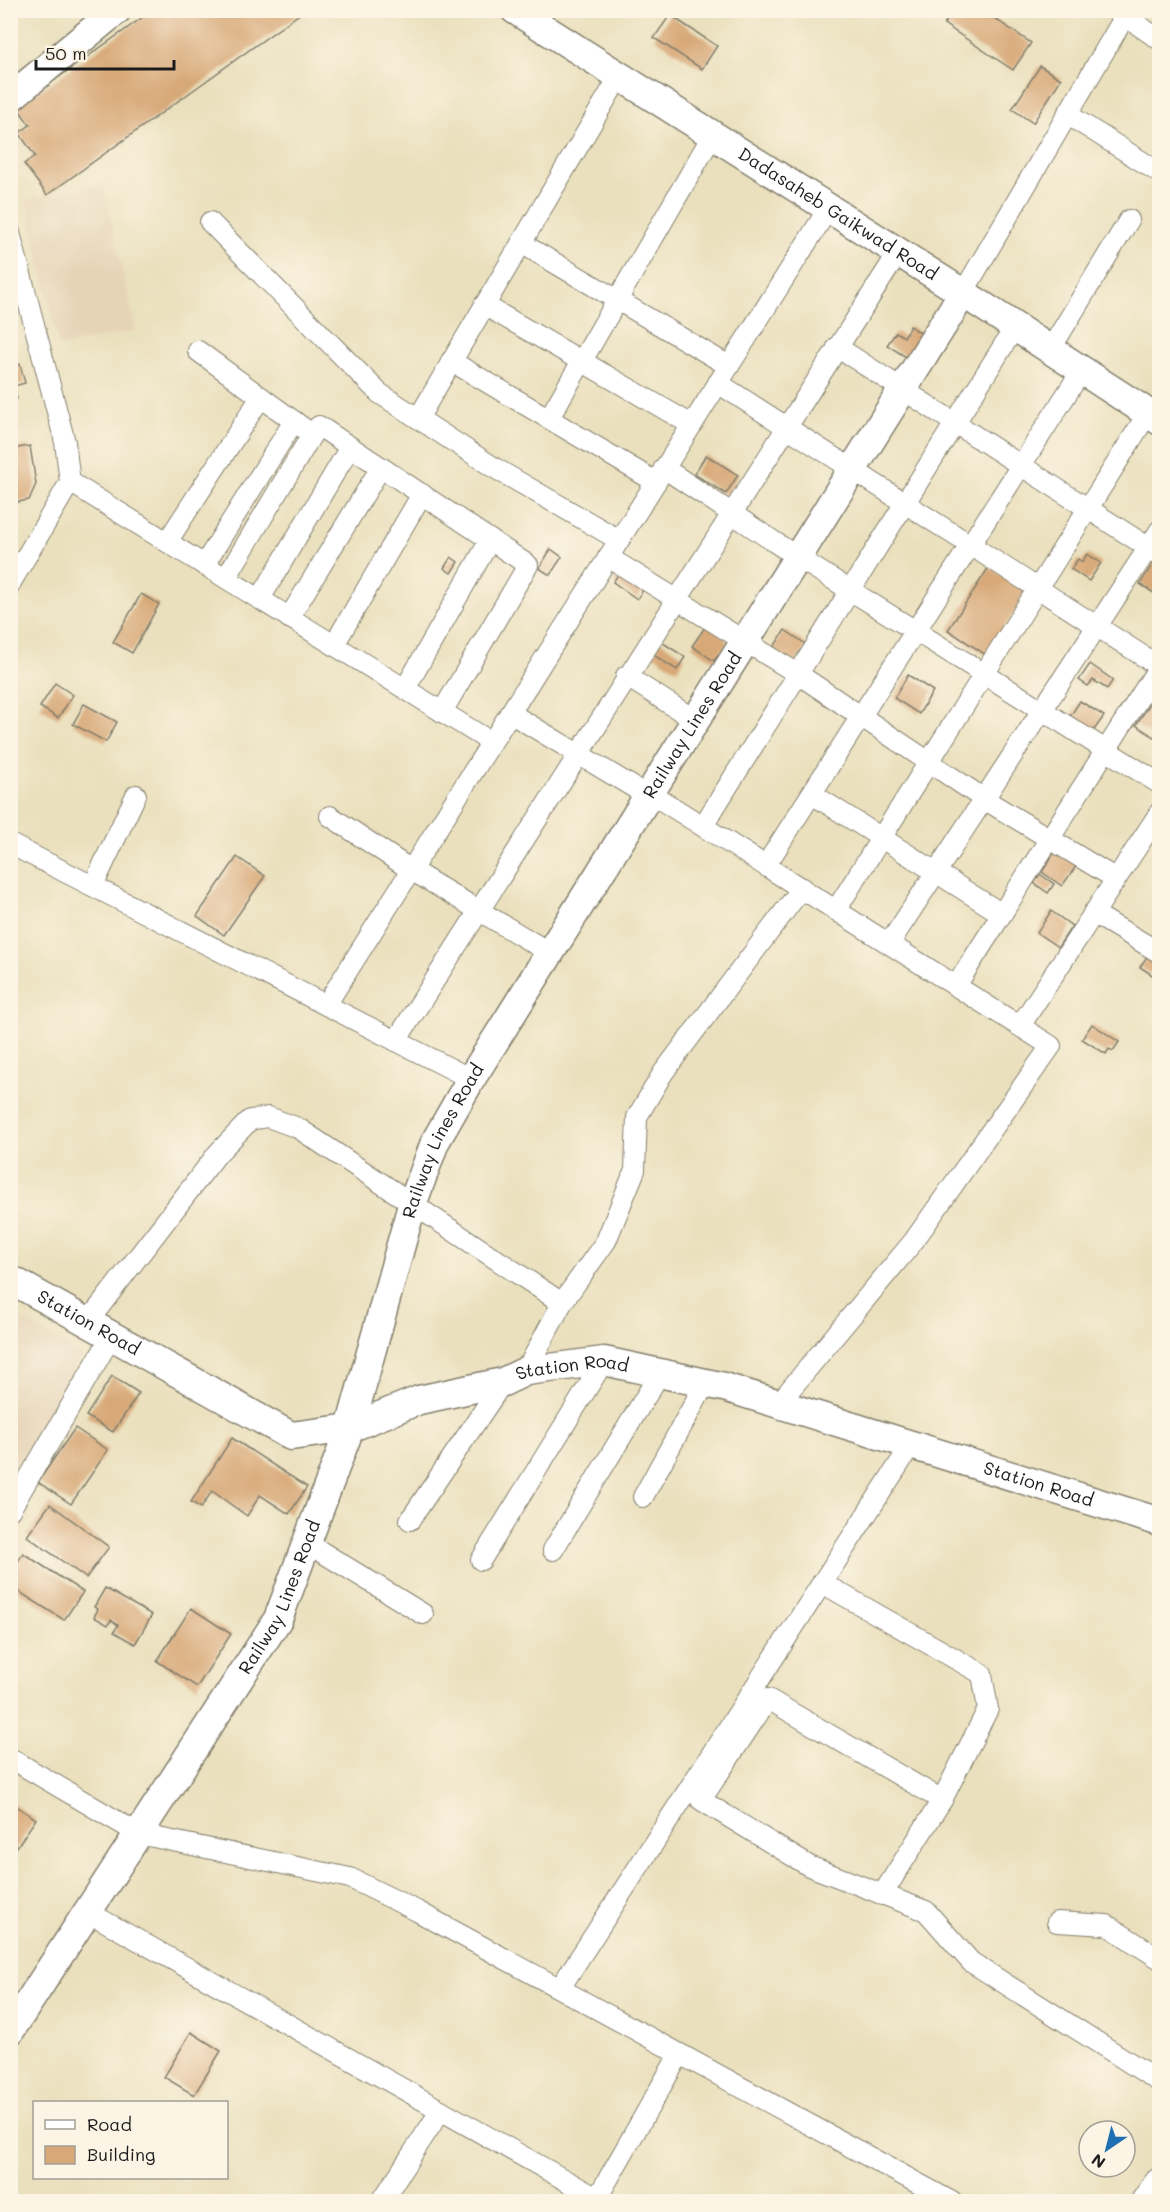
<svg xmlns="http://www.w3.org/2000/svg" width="1170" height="2212" font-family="Mali,sans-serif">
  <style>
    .built { fill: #e6d4b7 }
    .building { fill: #d8a978 }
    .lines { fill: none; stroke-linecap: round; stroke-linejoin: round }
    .street-casing { stroke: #837e6c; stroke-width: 22 }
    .secondary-casing { stroke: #837e6c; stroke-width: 31 }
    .primary-casing { stroke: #837e6c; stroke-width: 34 }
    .street { stroke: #fff; stroke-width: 20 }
    .secondary { stroke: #fff; stroke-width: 28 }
    .primary { stroke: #fff; stroke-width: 32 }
    .labels { text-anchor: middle; stroke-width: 4.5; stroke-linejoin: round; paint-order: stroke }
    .street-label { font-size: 18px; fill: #1c1c1c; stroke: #fcf5e5 }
  </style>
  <rect width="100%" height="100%" fill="#fcf5e5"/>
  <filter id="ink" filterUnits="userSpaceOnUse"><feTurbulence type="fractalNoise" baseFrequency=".0167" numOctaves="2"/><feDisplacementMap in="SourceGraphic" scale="12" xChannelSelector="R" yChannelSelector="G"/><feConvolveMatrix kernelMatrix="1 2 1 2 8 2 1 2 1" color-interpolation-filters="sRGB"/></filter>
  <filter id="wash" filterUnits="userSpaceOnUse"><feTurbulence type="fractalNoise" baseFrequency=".008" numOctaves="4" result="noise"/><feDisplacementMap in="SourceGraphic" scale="24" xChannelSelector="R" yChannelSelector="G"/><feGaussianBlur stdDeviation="1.35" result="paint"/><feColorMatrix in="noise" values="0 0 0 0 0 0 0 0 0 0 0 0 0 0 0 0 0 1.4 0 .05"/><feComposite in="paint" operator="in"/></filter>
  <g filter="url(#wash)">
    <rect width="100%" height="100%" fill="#eae0bd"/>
    <g class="built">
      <polygon points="103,184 136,330 59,347 26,200"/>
      <polygon points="11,1313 82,1355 11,1478"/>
    </g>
    <g id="blocks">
      <g class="building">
        <polygon points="153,10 305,10 47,195 24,164 35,156 19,133 30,125 17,107"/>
        <polygon points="953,10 982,10 1031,43 1013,70 944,24"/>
        <polygon points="670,15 717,46 702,69 654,38"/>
        <polygon points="1040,66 1061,79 1033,123 1012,109"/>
        <polygon points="910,326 924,335 909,359 887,345 896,332 904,337"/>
        <polygon points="20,364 25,383 14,386 17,399 10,400 10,366"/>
        <polygon points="30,446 36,484 29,500 18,502 10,497 10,449"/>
        <polygon points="706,455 738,475 726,494 694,474"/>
        <polygon points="551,549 562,557 550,575 539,568"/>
        <polygon points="1087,554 1101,563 1089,581 1071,569 1078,559 1082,562"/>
        <polygon points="451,557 458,562 451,573 444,568"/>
        <polygon points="1154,562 1160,565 1160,597 1140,584"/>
        <polygon points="989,567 1028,592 986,655 948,630"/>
        <polygon points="621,570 645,587 637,599 613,582"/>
        <polygon points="141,594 159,604 132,653 113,642"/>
        <polygon points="708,623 728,642 714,661 692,646"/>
        <polygon points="785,630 807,645 794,666 771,651"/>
        <polygon points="660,641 685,657 677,670 652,654"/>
        <polygon points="1090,664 1113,680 1107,689 1093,680 1088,686 1079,680"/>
        <polygon points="908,675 933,691 919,714 894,698"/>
        <polygon points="55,683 73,695 58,718 40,707"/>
        <polygon points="1080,701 1104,716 1092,733 1069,718"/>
        <polygon points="1151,702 1160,708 1160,741 1136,725"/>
        <polygon points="84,704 117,722 106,742 73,724"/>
        <polygon points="1056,850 1077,865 1062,886 1042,872"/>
        <polygon points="237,857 265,876 224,935 197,916"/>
        <polygon points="1040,874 1054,884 1048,893 1034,883"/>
        <polygon points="1051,911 1072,926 1058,947 1037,933"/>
        <polygon points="1150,952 1160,959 1160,980 1140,967"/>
        <polygon points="1092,1024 1119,1042 1113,1051 1109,1049 1106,1054 1082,1039"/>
        <polygon points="112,1376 139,1393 113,1432 86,1416"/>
        <polygon points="75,1428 108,1450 71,1504 38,1482"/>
        <polygon points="232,1438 307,1487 289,1514 260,1495 247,1516 212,1491 201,1508 191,1502"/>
        <polygon points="50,1504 109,1547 86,1578 27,1536"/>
        <polygon points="23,1553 83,1592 64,1620 10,1586 10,1574"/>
        <polygon points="105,1588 152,1615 135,1644 114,1632 118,1625 111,1620 108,1625 94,1617 98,1609 94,1607"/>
        <polygon points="191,1608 231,1634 197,1687 157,1661"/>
        <polygon points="10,1802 36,1819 10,1857"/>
        <polygon points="191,2032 221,2051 194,2095 164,2077"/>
      </g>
    </g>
  </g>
  <g filter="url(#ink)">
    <use href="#blocks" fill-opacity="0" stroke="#837e6c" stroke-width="1.5"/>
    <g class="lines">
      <defs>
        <g id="street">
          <polyline points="1116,10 1160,40"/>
          <polyline points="1067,114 1160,173"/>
          <polyline points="210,222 379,393 493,467 619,540"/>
          <polyline points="10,233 65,442 70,482 10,584"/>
          <polyline points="521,243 729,366"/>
          <polyline points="963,293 1125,16"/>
          <polyline points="484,305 692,425"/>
          <polyline points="837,347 1160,555"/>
          <polyline points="1050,350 1129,220"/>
          <polyline points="198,351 306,430 314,431 319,426 528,565 442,712"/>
          <polyline points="451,361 656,482"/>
          <polyline points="718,383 1160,667"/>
          <polyline points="419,417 619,77"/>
          <polyline points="549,418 712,136"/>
          <polyline points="664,468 797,557 1160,784"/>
          <polyline points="70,482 491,742"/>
          <polyline points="167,542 261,397"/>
          <polyline points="608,557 798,674 984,799 1116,879"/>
          <polyline points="204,565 294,421"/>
          <polyline points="226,578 314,431"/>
          <polyline points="260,599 350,447"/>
          <polyline points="289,618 381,467"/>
          <polyline points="334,645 422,494"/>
          <polyline points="626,676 695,720"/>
          <polyline points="405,689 490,540"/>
          <polyline points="510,713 648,796"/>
          <polyline points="650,793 1051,1046 913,1242 779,1403"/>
          <polyline points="812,794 1002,914"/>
          <polyline points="330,816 411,870 550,953"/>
          <polyline points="703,826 1015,327"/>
          <polyline points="10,844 471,1079"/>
          <polyline points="766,865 1082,370"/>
          <polyline points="93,886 136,795"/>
          <polyline points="836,910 1148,413"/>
          <polyline points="1093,913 1160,953"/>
          <polyline points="889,944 1160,530"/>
          <polyline points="956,986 1160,665"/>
          <polyline points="326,1005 828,209"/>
          <polyline points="1020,1026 1160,812"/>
          <polyline points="396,1041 898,253"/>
          <polyline points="87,1323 218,1153 250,1120 268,1117 298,1128 562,1303"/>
          <polyline points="526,1371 562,1303 606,1241 635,1170 637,1117 663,1073 802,888"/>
          <polyline points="643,1497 706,1382"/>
          <polyline points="10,1510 111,1337"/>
          <polyline points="410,1520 503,1382"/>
          <polyline points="307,1543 423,1614"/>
          <polyline points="553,1550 660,1373"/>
          <polyline points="481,1560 604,1361"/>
          <polyline points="822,1583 982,1674 988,1709 942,1800"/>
          <polyline points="10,1758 139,1834 350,1878 417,1911 952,2202"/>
          <polyline points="882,1895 942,1800 768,1699 701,1800 809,1866 926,1911 971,1962 1160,2082"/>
          <polyline points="88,1912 597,2198"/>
          <polyline points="1057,1922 1107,1925 1160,1959"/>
          <polyline points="560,1988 912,1444"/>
          <polyline points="381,2202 441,2110"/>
          <polyline points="595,2202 679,2055"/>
        </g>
        <g id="secondary">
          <path id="s1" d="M515,10L963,293L1160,421"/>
          <polyline points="10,98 117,10"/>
          <path id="s2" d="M10,1279L291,1436L350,1428L419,1400L503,1382L526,1371L604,1361L724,1387L1160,1522"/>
          <path id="s3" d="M10,2031L278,1619L350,1428L412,1205L435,1142L471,1079L963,293"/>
        </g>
        <polyline id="primary" points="1147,2202 1160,2184"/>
      </defs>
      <use href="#street" class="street-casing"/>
      <use href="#secondary" class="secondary-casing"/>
      <use href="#primary" class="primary-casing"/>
      <use href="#street" class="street"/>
      <use href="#secondary" class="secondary"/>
      <use href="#primary" class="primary"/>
    </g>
  </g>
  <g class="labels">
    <g class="street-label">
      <text dy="6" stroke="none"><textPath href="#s1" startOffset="382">Dadasaheb Gaikwad Road</textPath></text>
      <text dy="6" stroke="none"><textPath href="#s3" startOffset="1484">Railway Lines Road</textPath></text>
      <text dy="6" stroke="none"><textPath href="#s3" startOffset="998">Railway Lines Road</textPath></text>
      <text dy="6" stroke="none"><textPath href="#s2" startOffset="90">Station Road</textPath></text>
      <text dy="6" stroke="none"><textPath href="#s2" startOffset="614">Station Road</textPath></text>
      <text dy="6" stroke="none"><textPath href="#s2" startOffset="1098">Station Road</textPath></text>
      <text dy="6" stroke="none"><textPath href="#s3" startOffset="512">Railway Lines Road</textPath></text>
    </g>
  </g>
  <rect width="1170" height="2212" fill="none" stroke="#fcf5e5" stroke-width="36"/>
  <rect x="33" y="2101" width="195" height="78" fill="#fcf5e5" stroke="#a29e95" stroke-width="1.5"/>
  <rect x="45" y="2120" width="30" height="9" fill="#ffffff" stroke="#a29e95" stroke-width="1.5"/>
  <text x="87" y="2131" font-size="18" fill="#1c1c1c">Road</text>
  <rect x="45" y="2146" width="30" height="18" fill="#d8a978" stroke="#a29e95" stroke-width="1.5"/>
  <text x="87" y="2161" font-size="18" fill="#1c1c1c">Building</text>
  <g transform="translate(1107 2149) rotate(215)"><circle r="28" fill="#fcf5e5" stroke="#a29e95" stroke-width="1.5"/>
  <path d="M0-4.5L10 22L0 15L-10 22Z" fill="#1f6fb2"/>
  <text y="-9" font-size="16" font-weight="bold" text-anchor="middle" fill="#1c1c1c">N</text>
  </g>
  <path d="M36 60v9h138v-9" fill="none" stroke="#1c1c1c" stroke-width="3"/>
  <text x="45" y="60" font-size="18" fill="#1c1c1c" stroke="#fcf5e5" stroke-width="4.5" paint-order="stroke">50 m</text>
</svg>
